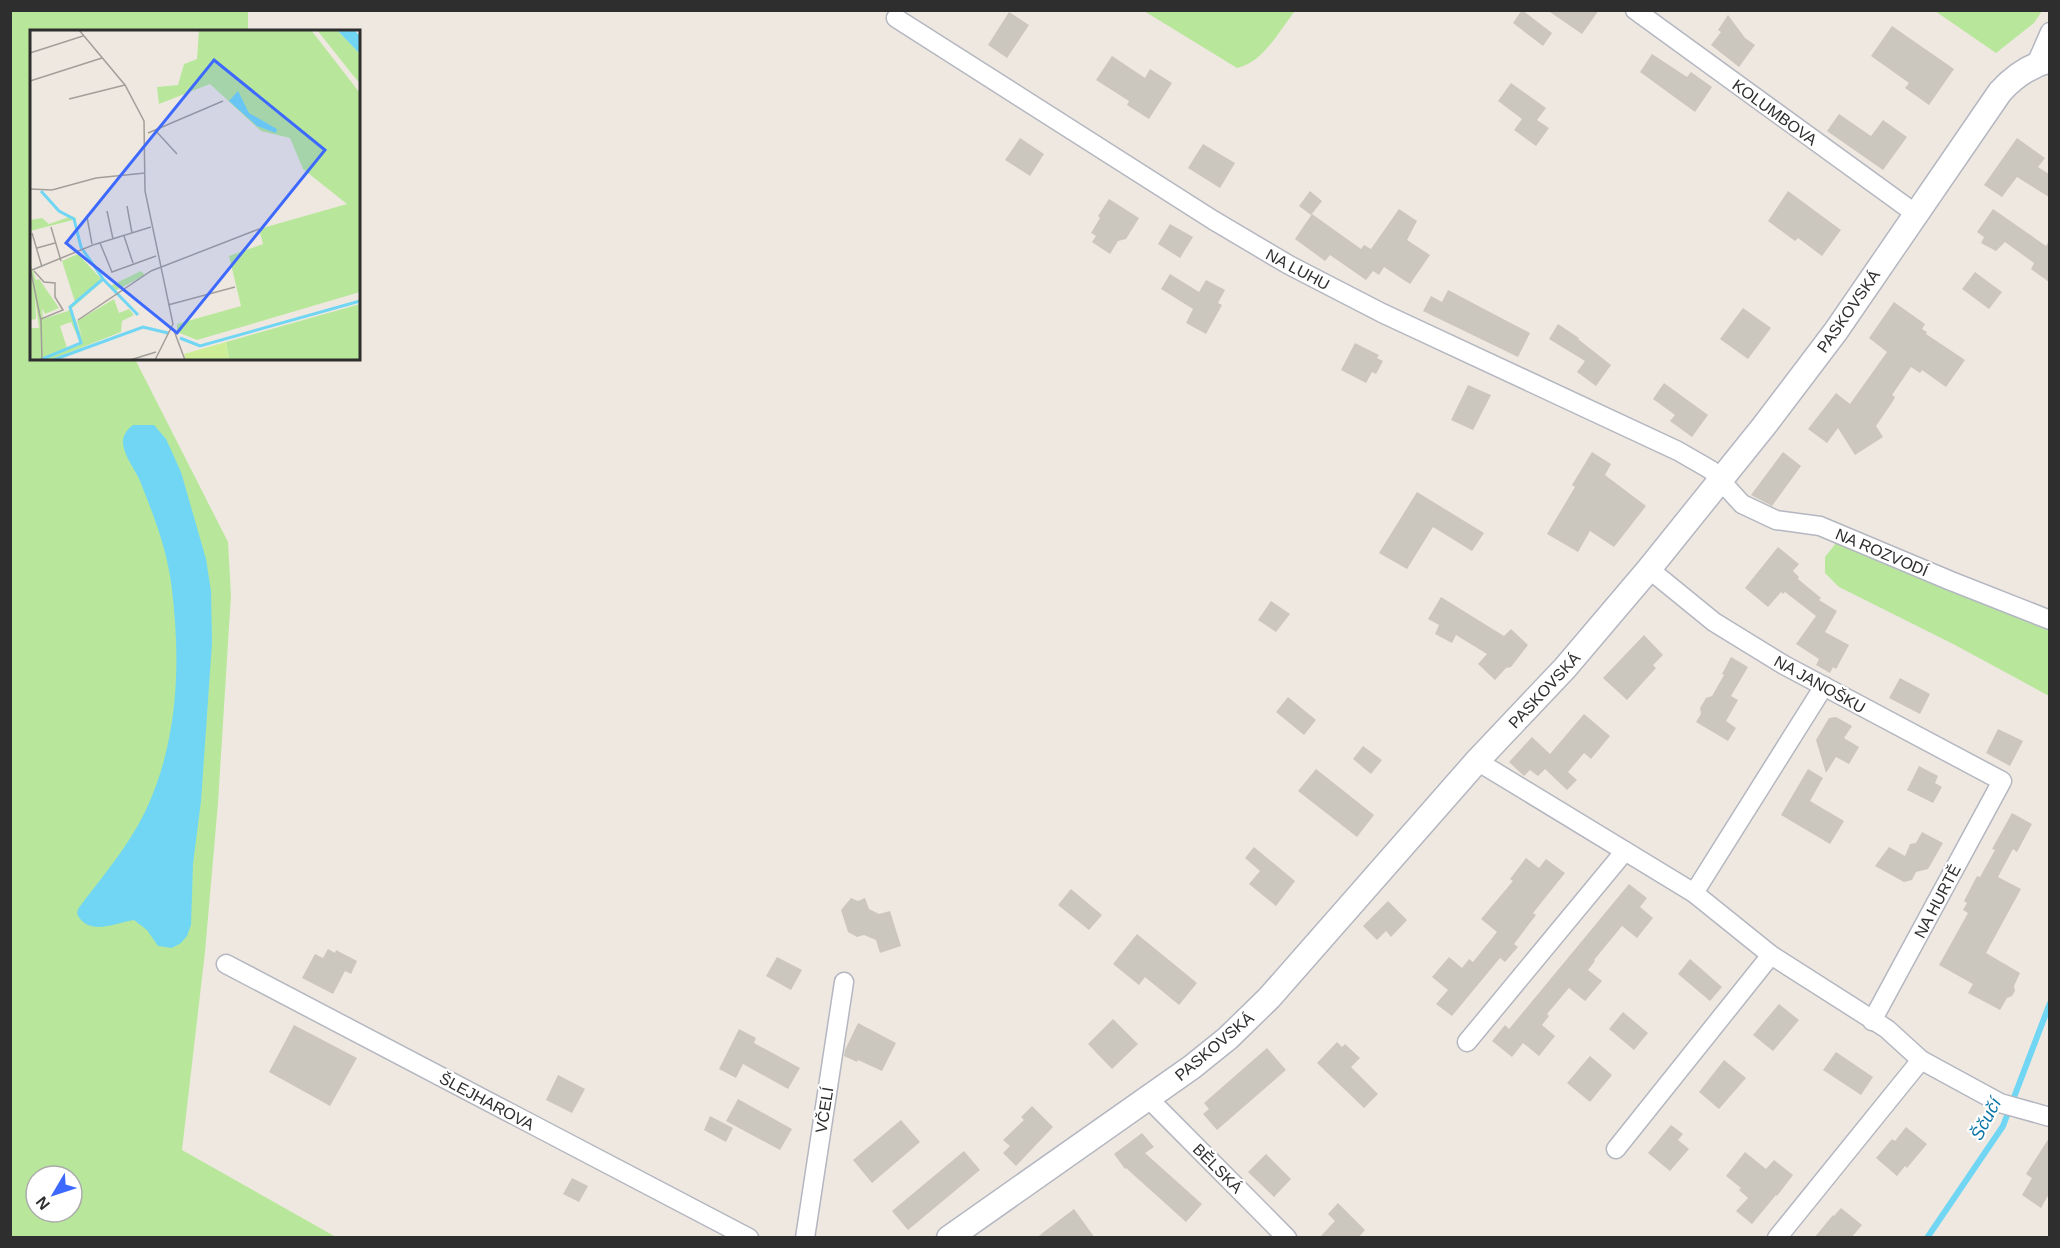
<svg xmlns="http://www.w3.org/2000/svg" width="2060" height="1248" font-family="Helvetica,sans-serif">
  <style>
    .green { fill: #b8e79c; fill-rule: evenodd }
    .water { fill: #71d6f3 }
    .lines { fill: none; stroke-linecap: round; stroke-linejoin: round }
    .stream { stroke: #71d6f3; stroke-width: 6 }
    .building { fill: #cbc6be }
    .street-casing { stroke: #b4b7c1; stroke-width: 21 }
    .secondary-casing { stroke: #b4b7c1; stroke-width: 27 }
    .street { stroke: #fff; stroke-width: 18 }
    .secondary { stroke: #fff; stroke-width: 24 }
    .labels { text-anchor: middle; stroke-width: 4.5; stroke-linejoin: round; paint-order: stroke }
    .street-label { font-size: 16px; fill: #2e2e2e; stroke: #fff }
    .water-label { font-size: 18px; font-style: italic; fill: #0976a7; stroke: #fff }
    .inset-river { fill: none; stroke: #71d6f3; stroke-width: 3 }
    .inset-road { fill: none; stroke: #a29e99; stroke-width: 1.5 }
    .view { fill: #3d69ff; fill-opacity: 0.15; stroke: #3d69ff; stroke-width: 3 }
    .inset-edge { fill: none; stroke: #2e2e2e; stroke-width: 3 }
  </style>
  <rect width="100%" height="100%" fill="#efe8e0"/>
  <g class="green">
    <path d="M10,11H248V31L32,32V358L135,359L228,542L231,595L218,803L205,952L182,1150L336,1237H11ZM36,1176H72V1212H36Z"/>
    <path d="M1144,11H1295C1279,31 1263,63 1237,68Z"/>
    <polygon points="1935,11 2042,11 2034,23 1996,53"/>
    <polygon points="1840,538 2049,629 2049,696 1955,645 1839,587 1825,573 1825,557"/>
  </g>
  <path class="water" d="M133,425H154L166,439L181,472L206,559L211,591L212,643L201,801L193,864L191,925L187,936L181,943L172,948L158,946L147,930L134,920C115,923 89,937 77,914L78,909C101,878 128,847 145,812C178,743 181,665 172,590C168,552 154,516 140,481C135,469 125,458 123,444C122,437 127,429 133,425Z"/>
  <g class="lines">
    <polyline class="stream" points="1927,1238 2003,1126 2050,1003"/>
  </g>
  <g class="building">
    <polygon points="1522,10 1552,33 1543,46 1513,23"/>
    <polygon points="1547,10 1599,10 1582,34"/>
    <polygon points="1009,12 1029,25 1007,58 988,45"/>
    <polygon points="1728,15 1745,38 1755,45 1739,67 1711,45 1721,32 1718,30"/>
    <polygon points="1892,26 1954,69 1929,105 1905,88 1909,83 1871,56"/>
    <polygon points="1652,54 1687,77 1691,72 1712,87 1695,112 1640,72"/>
    <polygon points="1112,56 1145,78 1150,69 1172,83 1149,119 1127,105 1129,101 1096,80"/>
    <polygon points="1511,83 1546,108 1537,120 1549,128 1536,146 1514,130 1522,119 1498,101"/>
    <polygon points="1839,114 1871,136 1883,120 1907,137 1883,170 1827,131"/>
    <polygon points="1020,138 1044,154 1030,176 1005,160"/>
    <polygon points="2017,138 2045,158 2038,167 2049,174 2049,197 2017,177 2002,197 1984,185"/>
    <polygon points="1203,144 1235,163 1220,188 1188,168"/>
    <polygon points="1310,191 1322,201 1311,215 1299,206"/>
    <polygon points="1788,191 1841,230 1822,256 1798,238 1795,241 1768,221"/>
    <polygon points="1109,199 1139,218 1126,239 1118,241 1110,254 1092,242 1096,236 1091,233 1100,218 1098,216"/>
    <polygon points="1399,209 1417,221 1407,240 1430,255 1410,284 1384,267 1379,275 1373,271 1366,280 1330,255 1325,261 1295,239 1312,214 1361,249 1364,245 1371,249"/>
    <polygon points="1993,209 2046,246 2049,241 2049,282 2031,269 2034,263 2005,242 1996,251 1981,243 1984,237 1977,232"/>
    <polygon points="1170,224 1193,237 1180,258 1158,244"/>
    <polygon points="1975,272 2002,292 1989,309 1962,289"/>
    <polygon points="1170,274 1199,292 1206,280 1225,290 1218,303 1222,305 1206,334 1186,323 1193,309 1161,289"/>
    <polygon points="1448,290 1530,333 1518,357 1423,311 1431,296 1442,302"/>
    <polygon points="1894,302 1925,324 1922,329 1927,332 1926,334 1965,360 1946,387 1922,370 1920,373 1911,367 1892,395 1895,397 1893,401 1876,426 1883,437 1855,455 1838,428 1827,443 1808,429 1836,393 1850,404 1887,352 1869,338"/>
    <polygon points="1743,308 1771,328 1748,359 1720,339"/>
    <polygon points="1558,324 1579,338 1578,339 1611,365 1596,386 1577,372 1585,361 1549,339"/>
    <polygon points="1355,343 1379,355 1377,358 1383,361 1376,374 1372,372 1366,383 1341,370"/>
    <polygon points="1664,383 1708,415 1692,437 1670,421 1675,415 1653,399"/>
    <polygon points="1468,385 1491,395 1473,430 1451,420"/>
    <polygon points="1592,452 1611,464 1605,475 1646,506 1614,547 1590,531 1578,552 1547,534 1575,487 1572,485"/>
    <polygon points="1783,452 1801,466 1772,506 1751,495"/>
    <polygon points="1417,492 1484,533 1472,551 1433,527 1407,569 1379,553"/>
    <polygon points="1778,547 1799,564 1793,571 1799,577 1798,579 1821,598 1819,600 1837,611 1825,632 1849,645 1836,669 1833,667 1830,673 1816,665 1819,659 1796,644 1816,616 1785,592 1783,594 1781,592 1768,607 1745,588"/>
    <polygon points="1441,597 1504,636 1511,629 1528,645 1511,667 1506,668 1495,680 1478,664 1487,654 1456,635 1452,643 1435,634 1439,625 1428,619"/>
    <polygon points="1271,601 1290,614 1276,632 1258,620"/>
    <polygon points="1644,635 1663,655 1653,665 1656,668 1627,700 1603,678"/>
    <polygon points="1731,657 1748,667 1731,696 1738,700 1726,721 1736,728 1728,741 1696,722 1701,714 1700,708 1706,698 1712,696 1724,675 1722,674"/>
    <polygon points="1900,678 1930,694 1920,714 1889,698"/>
    <polygon points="1288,697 1316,720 1304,735 1276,712"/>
    <polygon points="1584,714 1610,736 1591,759 1584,753 1568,772 1577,780 1567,790 1545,769 1538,776 1530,770 1524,776 1509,762 1532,737 1550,754"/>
    <polygon points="1836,717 1852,726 1844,738 1859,747 1849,764 1836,757 1826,773 1816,740 1829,718"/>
    <polygon points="1998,729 2023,741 2010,766 1986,753"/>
    <polygon points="1363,746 1382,760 1371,774 1353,759"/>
    <polygon points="1919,766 1938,776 1935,783 1942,787 1933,803 1907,790"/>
    <polygon points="1316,769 1374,815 1357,837 1298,791"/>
    <polygon points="1808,769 1823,778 1810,801 1844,821 1830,844 1781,815"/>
    <polygon points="2012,813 2032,824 2017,852 2013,849 1998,877 2021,889 1986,953 2020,973 2014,986 2015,991 2012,996 2007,998 2000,1010 1968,993 1973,984 1939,965 1968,913 1963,910 1967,903 1964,901 1977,876 1980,877 1995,850 1992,849"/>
    <polygon points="1922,832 1943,843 1928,869 1916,872 1912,880 1904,882 1875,866 1889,847 1905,856 1910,844 1916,843"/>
    <polygon points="1254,847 1295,881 1276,906 1249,884 1260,871 1245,858"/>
    <polygon points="1526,858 1539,868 1546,859 1565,873 1533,913 1536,915 1514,944 1518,947 1505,962 1500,958 1452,1016 1436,1004 1448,990 1432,977 1449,957 1462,968 1469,959 1473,962 1497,932 1481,919 1513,881 1510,879"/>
    <polygon points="1629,884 1647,898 1640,907 1653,918 1637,938 1622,926 1594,960 1595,961 1588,970 1602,981 1585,1001 1569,988 1547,1014 1549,1016 1542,1025 1555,1036 1539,1056 1523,1043 1512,1057 1492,1041 1505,1025 1509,1029"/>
    <polygon points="1071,889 1102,915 1089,930 1058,905"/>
    <polygon points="851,898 858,901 865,898 869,909 879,914 890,911 901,946 880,953 876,940 864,935 857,937 848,932 841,910"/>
    <polygon points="1388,901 1407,920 1391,937 1386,931 1377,940 1363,926"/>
    <polygon points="1137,934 1197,983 1179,1005 1145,977 1139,985 1113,964"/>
    <polygon points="328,949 335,953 336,950 357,961 351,974 345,971 333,994 302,978 315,954 323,958"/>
    <polygon points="777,957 802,970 791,990 766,976"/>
    <polygon points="1690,959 1722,987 1710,1001 1678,974"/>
    <polygon points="1779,1004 1799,1020 1773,1051 1753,1035"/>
    <polygon points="1623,1012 1648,1033 1634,1050 1609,1029"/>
    <polygon points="1113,1019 1138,1044 1112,1069 1088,1044"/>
    <polygon points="858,1023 896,1043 882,1071 858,1060 857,1062 844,1056 845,1050"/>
    <polygon points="294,1025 357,1058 330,1106 269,1072"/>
    <polygon points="739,1029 756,1038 754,1043 800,1068 788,1089 743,1064 736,1078 719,1069"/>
    <polygon points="1337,1042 1342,1047 1345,1044 1360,1058 1351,1067 1378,1094 1364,1108 1317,1063"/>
    <polygon points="1267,1048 1286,1070 1217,1130 1203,1114 1209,1109 1204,1103"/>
    <polygon points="1836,1052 1873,1077 1861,1095 1823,1070"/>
    <polygon points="1590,1056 1612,1075 1590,1102 1567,1083"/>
    <polygon points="1724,1060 1746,1078 1719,1109 1699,1092"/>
    <polygon points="558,1075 585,1089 572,1113 546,1100"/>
    <polygon points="738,1099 792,1129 780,1150 726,1121"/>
    <polygon points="1032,1106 1053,1127 1016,1166 1003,1153 1010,1146 1003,1140 1024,1120 1021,1117"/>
    <polygon points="710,1116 733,1128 726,1142 704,1130"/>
    <polygon points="901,1120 920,1142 872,1183 853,1160"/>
    <polygon points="1671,1125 1683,1134 1678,1140 1689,1149 1670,1171 1648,1153"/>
    <polygon points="1906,1127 1927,1144 1907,1168 1905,1166 1897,1176 1876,1158 1892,1139 1895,1141"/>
    <polygon points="1142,1133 1154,1147 1145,1153 1202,1204 1186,1222 1126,1168 1125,1169 1114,1154"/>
    <polygon points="2049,1138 2049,1194 2041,1208 2022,1195 2032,1178 2026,1174"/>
    <polygon points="964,1151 980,1170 908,1230 892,1211"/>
    <polygon points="1745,1152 1766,1169 1774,1160 1793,1175 1777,1196 1776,1195 1752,1224 1736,1211 1748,1198 1739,1190 1741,1188 1726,1176"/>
    <polygon points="1266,1154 1291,1179 1274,1197 1248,1172"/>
    <polygon points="572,1178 588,1186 579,1202 563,1194"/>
    <polygon points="1338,1203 1365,1230 1358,1238 1319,1238 1335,1221 1328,1214"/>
    <polygon points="1841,1208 1862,1225 1851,1238 1814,1238 1833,1215 1834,1216"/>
    <polygon points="1074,1209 1095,1238 1036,1238"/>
  </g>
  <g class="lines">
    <defs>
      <g id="street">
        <polyline points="1635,10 1916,214"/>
        <polyline points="896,18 1213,220 1289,265 1382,313 1678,451 1711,470 1742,504 1776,520 1820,526 1951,581 2050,620"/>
        <polyline points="2036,64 2050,32"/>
        <polyline points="1649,569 1714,622 1784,665 2002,781 1872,1021"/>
        <polyline points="1477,761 1694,893 1771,955 1887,1029 1921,1060 2000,1103 2050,1117"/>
        <polyline points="1694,893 1824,686"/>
        <polyline points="226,964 749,1238"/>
        <polyline points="1467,1042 1625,851"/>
        <polyline points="1148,1098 1287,1238"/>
        <polyline points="1616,1149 1771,955"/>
        <polyline points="805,1238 844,982"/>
        <polyline points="1777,1238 1921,1060"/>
      </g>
      <path id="secondary" d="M949,1238L1192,1067L1228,1038L1269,998L1477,761L1565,668L1649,569L1764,426L1836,331L2000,92C2014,76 2029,66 2050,60"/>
    </defs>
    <use href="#street" class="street-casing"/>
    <use href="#secondary" class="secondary-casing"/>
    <use href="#street" class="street"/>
    <use href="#secondary" class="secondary"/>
  </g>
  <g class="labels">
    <g class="street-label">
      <text transform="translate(1775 112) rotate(36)" y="6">KOLUMBOVA</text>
      <text transform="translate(1298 269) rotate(28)" y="6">NA LUHU</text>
      <text transform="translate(1848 311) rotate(-55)" y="6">PASKOVSKÁ</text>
      <text transform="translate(1882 552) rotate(23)" y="6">NA ROZVODÍ</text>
      <text transform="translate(1820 684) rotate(29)" y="6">NA JANOŠKU</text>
      <text transform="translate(1544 690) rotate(-47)" y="6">PASKOVSKÁ</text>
      <text transform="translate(1937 901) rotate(-62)" y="6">NA HURTĚ</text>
      <text transform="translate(1214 1046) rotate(-40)" y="6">PASKOVSKÁ</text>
      <text transform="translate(487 1101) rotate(28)" y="6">ŠLEJHAROVA</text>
      <text transform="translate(824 1110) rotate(-81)" y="6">VČELÍ</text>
      <text transform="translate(1218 1168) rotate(45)" y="6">BĚLSKÁ</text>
    </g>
    <g class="water-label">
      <text transform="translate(1986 1119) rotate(-62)" y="6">Ščučí</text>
    </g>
  </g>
  <g transform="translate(30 30)">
    <rect width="330" height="330" fill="#efe8e0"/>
    <path d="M169,0H281L330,63V262L167,310L147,302V294L211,276L199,226L233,214L229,199L317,174L273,139L260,108L231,101L180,54L129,74L127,57L148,55L154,34L167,29ZM287,0H307L330,24V54ZM42,186L47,189L0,201V190L12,188L19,194ZM48,224L73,251L41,279L53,309L47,291L84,269L89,283L99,279L104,285L92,291L91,302L20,330H0V298H9L5,266L6,289L0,290V232L6,250L9,249L29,278L15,284L12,278L13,289L38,281L45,272L32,231ZM41,292L50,312L37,318L30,296ZM111,241L115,245L85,261L80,256ZM330,274V330H199L196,312Z" fill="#b8e79c" fill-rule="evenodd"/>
    <path d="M196,312L199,330H156L154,324Z" fill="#cdee97"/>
    <path d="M307,0L325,1L330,6V24ZM208,61L219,83L247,99L246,103L227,96L199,71Z" fill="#71d6f3"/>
    <path class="inset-river" d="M73,249L108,285M150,308L170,316L330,271M10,330L51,313L40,277L73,249L51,217L44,189L29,181L11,161M23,330L113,297L138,303"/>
    <path class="inset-road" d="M49,0L95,55L114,91L115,161L143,294L125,330M0,23L53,6M0,51L72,28M39,69L95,55M125,100L147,124M118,103L193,71M0,159L22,160L66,148L115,143M97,176L102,203M77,181L83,209M57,187L62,214M21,197L31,231M2,203L12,237M94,206L103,233M70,213L82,242L126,226M7,218L25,213M0,237L11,291L12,330M2,240L63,215L121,197M4,241L14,252L25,253V267L33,280L11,289M138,275L205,257M48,290L121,241L229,199M143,298L155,330M100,330L126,322"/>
    <path class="view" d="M184,30L295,120L147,303L36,213Z"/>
    <rect width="330" height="330" class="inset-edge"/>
  </g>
  <rect width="2060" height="1248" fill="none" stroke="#2e2e2e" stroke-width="24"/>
  <g transform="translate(54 1194) rotate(231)"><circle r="28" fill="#ffffff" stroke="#ababab" stroke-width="1.5"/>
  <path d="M0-4.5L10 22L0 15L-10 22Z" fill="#3d69ff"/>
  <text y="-9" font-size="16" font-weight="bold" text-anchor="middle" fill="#2e2e2e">N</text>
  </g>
</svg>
